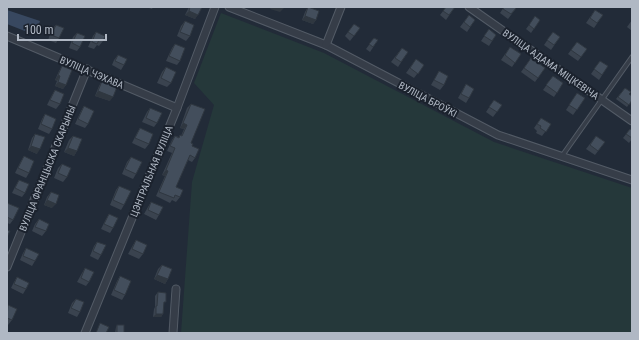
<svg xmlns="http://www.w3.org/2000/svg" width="639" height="340" font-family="'Roboto Condensed',sans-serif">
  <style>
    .green { fill: #25383a }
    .water { fill: #384860 }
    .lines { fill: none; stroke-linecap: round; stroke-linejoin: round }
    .lane-casing { stroke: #535b66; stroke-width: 5.5 }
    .street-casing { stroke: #535b66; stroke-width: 9 }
    .lane { stroke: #363d48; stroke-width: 3.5 }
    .street { stroke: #363d48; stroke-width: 7 }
    .wall { fill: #3a434f }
    .shaded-wall { fill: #2f3740 }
    .building { fill: #434e5c; stroke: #2f3740 }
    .labels { text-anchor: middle; stroke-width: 4; stroke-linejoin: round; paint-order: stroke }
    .street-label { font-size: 10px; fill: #b0b8c4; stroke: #1b222d }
  </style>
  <rect width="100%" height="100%" fill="#222b38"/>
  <polygon class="green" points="221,13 324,53 494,142 632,188 632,333 181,333 192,182 214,105 194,83"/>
  <polygon class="water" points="7,10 40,21 35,35 7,24"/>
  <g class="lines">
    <defs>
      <polyline id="lane" points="562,156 632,57"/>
      <g id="street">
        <polyline points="229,7 326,45 498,135 632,180"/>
        <polyline points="469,7 632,121"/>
        <polyline points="7,36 177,108"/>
        <polyline points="326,45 341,7"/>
        <polyline points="7,267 87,69"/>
        <polyline points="85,333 177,108 215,7"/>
        <polyline points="173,333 176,289"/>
      </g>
    </defs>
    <use href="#lane" class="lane-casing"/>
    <use href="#street" class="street-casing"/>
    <use href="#lane" class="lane"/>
    <use href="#street" class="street"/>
  </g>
  <g class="wall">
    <polygon points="146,7 153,7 152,9"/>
    <polygon points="189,7 202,7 195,19 185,15"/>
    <polygon points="308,7 316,20 313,24 302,20 305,12"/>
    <polygon points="446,7 455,7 446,20 440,15"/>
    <polygon points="504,7 517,7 508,19 500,13"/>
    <polygon points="595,10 603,15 594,28 586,23"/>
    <polygon points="469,15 475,20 467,32 460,27"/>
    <polygon points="540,20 531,33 526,29 529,25"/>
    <polygon points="632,20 632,31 627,27"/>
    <polygon points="185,21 190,36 186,41 177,36 181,26"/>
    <polygon points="354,24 360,28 350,41 345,36"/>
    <polygon points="56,25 59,38 56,43 48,40 52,29"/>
    <polygon points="489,29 496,35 489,46 481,41"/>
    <polygon points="96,32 103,41 99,46 97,45 94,49 88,47 93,36"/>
    <polygon points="553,32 560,37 551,50 544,45"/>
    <polygon points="77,33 80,47 77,51 69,48 73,37"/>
    <polygon points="374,38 378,40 370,52 366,49"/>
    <polygon points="577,42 587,49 578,61 568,54"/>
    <polygon points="175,44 180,61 177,65 166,61 172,48"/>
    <polygon points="510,47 521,54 512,67 501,60"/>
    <polygon points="402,48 408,52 398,67 391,62"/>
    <polygon points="118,55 124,65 121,70 112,65 114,60"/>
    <polygon points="531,58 545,68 535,82 521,72"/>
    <polygon points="416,59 424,65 414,78 406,73"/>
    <polygon points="600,61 608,66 599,80 591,74"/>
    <polygon points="62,66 66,85 63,89 55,86 57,81 55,80 59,71"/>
    <polygon points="166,67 171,83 167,87 157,83 162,72"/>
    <polygon points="439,71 444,85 440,90 431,85"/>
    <polygon points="553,76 563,83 554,97 543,90"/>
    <polygon points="102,81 110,101 95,96 99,86"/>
    <polygon points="466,84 469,98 466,103 458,98"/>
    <polygon points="625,88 629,94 632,100 627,107 616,99"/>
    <polygon points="55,90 60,104 56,109 47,105 52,95"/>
    <polygon points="577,93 585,98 573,115 566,110"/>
    <polygon points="494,100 502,105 493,117 486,112"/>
    <polygon points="191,104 191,143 192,146 195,158 192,162 188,160 176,187 180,197 176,202 172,200 170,203 156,196 165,176 162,175 172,153 167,151 172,140 175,136 179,137 180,135 181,136 184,129 180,128 187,108"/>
    <polygon points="84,106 88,124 85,128 75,124 81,111"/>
    <polygon points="150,108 157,123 154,127 142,122 147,112"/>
    <polygon points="45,114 52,129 49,134 38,129 42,119"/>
    <polygon points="541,118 551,124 542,136 536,133 537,131 534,128"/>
    <polygon points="140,128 149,144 145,149 132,143 137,133"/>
    <polygon points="630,129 632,130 632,139 629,143 623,138"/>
    <polygon points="35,134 37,154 28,150 32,138"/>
    <polygon points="73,136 77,151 74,156 64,152 69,140"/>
    <polygon points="596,136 605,142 595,155 586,149"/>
    <polygon points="24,156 29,173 26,178 15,173 21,161"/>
    <polygon points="131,157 136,174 133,179 122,174 127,162"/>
    <polygon points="62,164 67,177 63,182 54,178 58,168"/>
    <polygon points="19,180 25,193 22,197 12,193 16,185"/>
    <polygon points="119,186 124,205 121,210 110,205 116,190"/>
    <polygon points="51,192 52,208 44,205 47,197"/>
    <polygon points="151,202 159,215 156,220 144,214 148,207"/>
    <polygon points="7,203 13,220 10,224 7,223"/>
    <polygon points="109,214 113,228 110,233 101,229 106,219"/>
    <polygon points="39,219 46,231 42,236 32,231 35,224"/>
    <polygon points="136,240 143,254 139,259 128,254 133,245"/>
    <polygon points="97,242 101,255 98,260 90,256 94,246"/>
    <polygon points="26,248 35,261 32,266 20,260 23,253"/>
    <polygon points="162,265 168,279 165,284 154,279 158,269"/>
    <polygon points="85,268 89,282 86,286 77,282 82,273"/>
    <polygon points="120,276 125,295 122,300 111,295 117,281"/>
    <polygon points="17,277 26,289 23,294 11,288 14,282"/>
    <polygon points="158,292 163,305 163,314 161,317 153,317 154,309 155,307 155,296"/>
    <polygon points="76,299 80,312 77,317 68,313 72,303"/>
    <polygon points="7,305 12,320 8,325 7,324"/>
    <polygon points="117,325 124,333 115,333 116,327"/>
  </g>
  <g class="shaded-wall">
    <polygon points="271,7 282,7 284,8 280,12 270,9"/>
    <polygon points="189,11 198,15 195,19 185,15"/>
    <polygon points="305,16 316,20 313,24 302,20"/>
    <polygon points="58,75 60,76 57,81 55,80"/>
    <polygon points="58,82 66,85 63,89 55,86"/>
    <polygon points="98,91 113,97 110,101 95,96"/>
    <polygon points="183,123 187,125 184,129 180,128"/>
    <polygon points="31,146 40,149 37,154 28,150"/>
    <polygon points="68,148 77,151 74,156 64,152"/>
    <polygon points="166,170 168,171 165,176 162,175"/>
    <polygon points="47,200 56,204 52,208 44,205"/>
    <polygon points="157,275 168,279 165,284 154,279"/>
    <polygon points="156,314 163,314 161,317 153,317"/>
  </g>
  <g class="building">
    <polygon points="190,7 202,7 198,15 189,11"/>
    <polygon points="308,7 319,11 316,20 305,16"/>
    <polygon points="446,7 455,7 449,15 443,11"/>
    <polygon points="504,7 517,7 511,14 503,9"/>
    <polygon points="595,10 603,15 597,23 590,18"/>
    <polygon points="469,15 475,20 470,27 464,22"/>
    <polygon points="535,16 540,20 534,29 529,25"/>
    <polygon points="185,21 194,25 190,36 180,32"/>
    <polygon points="354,24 360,28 354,36 348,32"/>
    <polygon points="56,25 64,28 59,38 51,35"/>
    <polygon points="489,29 496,35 492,41 484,36"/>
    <polygon points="96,32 105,36 103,41 99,40 97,44 92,42"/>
    <polygon points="553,32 560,37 554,45 547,40"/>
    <polygon points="77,33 85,36 80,47 72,43"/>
    <polygon points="374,38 378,40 373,47 369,44"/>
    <polygon points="577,42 587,49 581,57 571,50"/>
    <polygon points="175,44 185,48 180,61 169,56"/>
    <polygon points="510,47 521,54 515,63 505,55"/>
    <polygon points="402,48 408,52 401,62 395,58"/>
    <polygon points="118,55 127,59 124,65 115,61"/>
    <polygon points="531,58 545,68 538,78 524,68"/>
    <polygon points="416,59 424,65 418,74 410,68"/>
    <polygon points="600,61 608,66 602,75 594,69"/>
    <polygon points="62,66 72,70 66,85 58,82 60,76 58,75"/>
    <polygon points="166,67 176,72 171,83 161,78"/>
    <polygon points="439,71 448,76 444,85 434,80"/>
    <polygon points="553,76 563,83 557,93 546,85"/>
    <polygon points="102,81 117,87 113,97 98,91"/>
    <polygon points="466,84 474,89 469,98 461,94"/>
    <polygon points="625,88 631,92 629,94 632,96 632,100 629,105 618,97"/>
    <polygon points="55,90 64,94 60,104 50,100"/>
    <polygon points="577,93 585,98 577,110 569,105"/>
    <polygon points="494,100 502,105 497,112 489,107"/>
    <polygon points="191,104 205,109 191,143 193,144 192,146 199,149 195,158 190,155 176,187 183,190 180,197 175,195 174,198 159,192 168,171 166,170 175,148 170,146 175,136 179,138 180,135 182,136 187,125 183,123"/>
    <polygon points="84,106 94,111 88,124 78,119"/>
    <polygon points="150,108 162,113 157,123 146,118"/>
    <polygon points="45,114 56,119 52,129 41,124"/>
    <polygon points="541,118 551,124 546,132 540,128 541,126 537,124"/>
    <polygon points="140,128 153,134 149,144 135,138"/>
    <polygon points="630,129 632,130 632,138 626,134"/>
    <polygon points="35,134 45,137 40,149 31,146"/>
    <polygon points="73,136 82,139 77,151 68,148"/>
    <polygon points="596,136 605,142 598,151 590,145"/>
    <polygon points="24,156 34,161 29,173 18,168"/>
    <polygon points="131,157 142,162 136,174 125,169"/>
    <polygon points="62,164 71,168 67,177 58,173"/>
    <polygon points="19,180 29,184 25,193 15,188"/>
    <polygon points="119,186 131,191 124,205 113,200"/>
    <polygon points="51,192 59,195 56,204 47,200"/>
    <polygon points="151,202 163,207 159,215 148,210"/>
    <polygon points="7,203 19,208 13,220 7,217"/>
    <polygon points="109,214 118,218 113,228 104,224"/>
    <polygon points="39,219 49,224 46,231 35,227"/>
    <polygon points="7,230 10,231 7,237"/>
    <polygon points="136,240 147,245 143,254 132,249"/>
    <polygon points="97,242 106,245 101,255 93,251"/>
    <polygon points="26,248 39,254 35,261 23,256"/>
    <polygon points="162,265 172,269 168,279 157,275"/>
    <polygon points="85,268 94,272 89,282 81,278"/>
    <polygon points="120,276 131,281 125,295 114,290"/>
    <polygon points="17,277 29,283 26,289 14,284"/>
    <polygon points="158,292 166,293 166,302 164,302 163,314 156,314 156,306 157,306"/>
    <polygon points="76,299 84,302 80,312 71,308"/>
    <polygon points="8,305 17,309 12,320 7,318"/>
    <polygon points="100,323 109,327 106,333 96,333"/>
    <rect x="117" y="325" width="7" height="8"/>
  </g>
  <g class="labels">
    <g class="street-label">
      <text transform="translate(551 64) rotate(35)" y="4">ВУЛІЦА АДАМА МІЦКЕВІЧА</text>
      <text transform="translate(92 72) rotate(23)" y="4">ВУЛІЦА ЧЭХАВА</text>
      <text transform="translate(428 99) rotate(28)" y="4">ВУЛІЦА БРОЎКІ</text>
      <text transform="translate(47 168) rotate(-68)" y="4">ВУЛІЦА ФРАНЦЫСКА СКАРЫНЫ</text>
      <text transform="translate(151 171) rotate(-68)" y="4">ЦЭНТРАЛЬНАЯ ВУЛІЦА</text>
    </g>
  </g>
  <rect width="639" height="340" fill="none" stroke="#b0b8c4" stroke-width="16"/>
  <path d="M18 34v6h88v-6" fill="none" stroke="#b0b8c4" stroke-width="2"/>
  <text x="24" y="34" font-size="12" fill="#b0b8c4" stroke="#1b222d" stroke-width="3" paint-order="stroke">100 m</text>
</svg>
